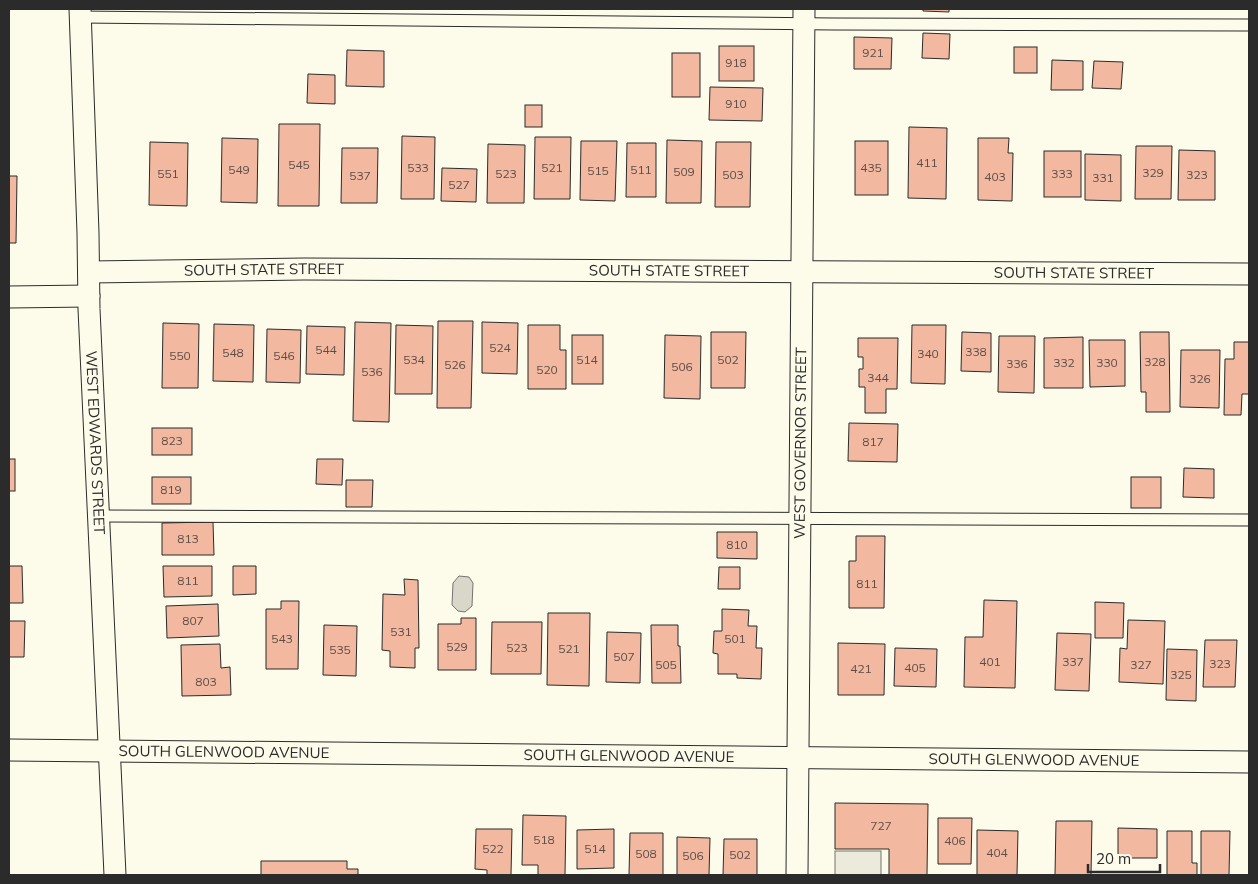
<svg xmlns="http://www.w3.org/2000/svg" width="1258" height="884" font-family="Mulish,sans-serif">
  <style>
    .parking { fill: #eceadb; stroke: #74746e }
    .water { fill: #d8d7c9; stroke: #74746e }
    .building { fill: #f2b8a0; stroke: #2b2b2b }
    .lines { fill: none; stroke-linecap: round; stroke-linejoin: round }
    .lane-casing { stroke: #2b2b2b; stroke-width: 13 }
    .street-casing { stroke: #2b2b2b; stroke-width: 23 }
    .lane { stroke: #fdfbea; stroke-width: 11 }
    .street { stroke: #fdfbea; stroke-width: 21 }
    .labels { text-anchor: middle; stroke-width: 4; stroke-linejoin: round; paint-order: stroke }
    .number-label { font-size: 12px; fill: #5d4e48 }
    .street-label { font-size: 15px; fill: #2b2b2b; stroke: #fdfbea }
  </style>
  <rect width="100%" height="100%" fill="#fdfbea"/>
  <rect class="parking" x="835" y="851" width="46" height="24"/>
  <polygon class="water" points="459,576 469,577 473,583 472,606 465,612 458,611 452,605 453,583"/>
  <g class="building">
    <polygon points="923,9 949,9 949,12 923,11"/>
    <polygon points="923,33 950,34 949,59 922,58"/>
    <polygon points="854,37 892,38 891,69 854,69"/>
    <rect x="719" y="46" width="35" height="35"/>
    <rect x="1014" y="47" width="23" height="26"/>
    <polygon points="347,50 384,51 384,87 346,86"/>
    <rect x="672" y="53" width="28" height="44"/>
    <polygon points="1052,60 1083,61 1083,90 1051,90"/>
    <polygon points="1094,61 1123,62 1121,89 1092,88"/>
    <polygon points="308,74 335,75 335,104 307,103"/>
    <polygon points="710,87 763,88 762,121 709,120"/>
    <rect x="525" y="105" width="17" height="22"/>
    <polygon points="279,124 320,124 319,206 278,206"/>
    <polygon points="909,127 947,128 946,199 908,198"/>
    <polygon points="402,136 435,137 434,199 401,199"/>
    <polygon points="535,137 571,137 570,199 534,199"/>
    <polygon points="222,138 258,139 257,203 221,202"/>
    <polygon points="978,138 1009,138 1008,153 1013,153 1012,201 978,200"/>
    <polygon points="667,140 702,141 701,203 666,203"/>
    <polygon points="581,141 617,141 615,201 580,200"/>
    <rect x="855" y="141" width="33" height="54"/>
    <polygon points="150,142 188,143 187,206 149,205"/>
    <polygon points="716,142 751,142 750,207 715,207"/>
    <polygon points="627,143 656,143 656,197 626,197"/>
    <polygon points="488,144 525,145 524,203 487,203"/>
    <polygon points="1136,146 1172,146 1171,199 1135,199"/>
    <polygon points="342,148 378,148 377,203 341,203"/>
    <polygon points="1179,150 1215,151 1215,200 1178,200"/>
    <rect x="1044" y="151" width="37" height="46"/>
    <polygon points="1085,154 1121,155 1121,201 1085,200"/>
    <polygon points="442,168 477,169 476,202 441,201"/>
    <polygon points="9,176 17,176 16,243 9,243"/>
    <polygon points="438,321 473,321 471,408 437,408"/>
    <polygon points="355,322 391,323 389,422 353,421"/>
    <polygon points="482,322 518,323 517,374 482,373"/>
    <polygon points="163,323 199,324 198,388 162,388"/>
    <polygon points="214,324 254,325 253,382 213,381"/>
    <polygon points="396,325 433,326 432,394 395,394"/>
    <polygon points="528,325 560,325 560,350 566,350 566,389 528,389"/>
    <polygon points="912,325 946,325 945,384 911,383"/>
    <polygon points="307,326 345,327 344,375 306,374"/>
    <polygon points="267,329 301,330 300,383 266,382"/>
    <polygon points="711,332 746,332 745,388 711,388"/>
    <polygon points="962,332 991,333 991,372 961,371"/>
    <polygon points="1140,332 1169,332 1170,412 1146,412 1146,392 1141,392"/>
    <rect x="572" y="335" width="31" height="49"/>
    <polygon points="665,335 701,336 700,399 664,398"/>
    <polygon points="999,336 1035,336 1034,393 998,392"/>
    <polygon points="1083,337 1083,388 1044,388 1044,338"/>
    <polygon points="858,338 898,338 897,389 886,389 886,413 865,413 865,387 859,387 859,369 863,369 863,357 858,357"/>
    <polygon points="1089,340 1125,340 1125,386 1090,387"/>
    <polygon points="1234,342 1249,342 1249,394 1242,394 1241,415 1224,415 1225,359 1234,359"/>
    <polygon points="1181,350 1220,350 1219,408 1180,407"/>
    <polygon points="849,423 898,424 897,462 848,461"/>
    <rect x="152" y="428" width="40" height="27"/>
    <rect x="9" y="459" width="6" height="32"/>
    <polygon points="317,459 343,459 342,485 316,484"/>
    <polygon points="1184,468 1214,469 1214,498 1183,497"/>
    <rect x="152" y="477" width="39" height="27"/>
    <rect x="1131" y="477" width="30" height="31"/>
    <polygon points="346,480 373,480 372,507 346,507"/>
    <polygon points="213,522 214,555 162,555 162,523"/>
    <polygon points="717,532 757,532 757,559 717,558"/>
    <polygon points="856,536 885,536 884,608 849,608 849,561 856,561"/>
    <polygon points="9,566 22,566 23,603 9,603"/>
    <polygon points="163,566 212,566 212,596 164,597"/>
    <polygon points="233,566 256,566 256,594 233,595"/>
    <polygon points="719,567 740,567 740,589 718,589"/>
    <polygon points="404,579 418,580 419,648 415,648 415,668 390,667 390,651 382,650 383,594 405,595"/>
    <polygon points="984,600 1017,601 1015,688 964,687 965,637 983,637"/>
    <polygon points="281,601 299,601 298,669 266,669 266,609 281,609"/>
    <polygon points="1095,602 1124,603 1123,638 1095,638"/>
    <polygon points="218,604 219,636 167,638 166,606"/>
    <polygon points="722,609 749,610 748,626 757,626 756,648 762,648 761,679 737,678 737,674 718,674 718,654 713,653 714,631 722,631"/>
    <polygon points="548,613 590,613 589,686 547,685"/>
    <polygon points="461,618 476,618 476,670 438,670 438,624 461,624"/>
    <polygon points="1128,620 1165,621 1163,684 1119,682 1120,648 1127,649"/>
    <polygon points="9,621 25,621 24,657 9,657"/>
    <polygon points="492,622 542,622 541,674 491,674"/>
    <polygon points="324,625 357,626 356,676 323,675"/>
    <polygon points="651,625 678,625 678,646 680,646 681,683 652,683"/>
    <polygon points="607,632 641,633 640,683 606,682"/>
    <polygon points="1057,633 1091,634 1089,691 1055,690"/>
    <polygon points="1205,640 1237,640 1235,687 1203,687"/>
    <polygon points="838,643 885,644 884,695 838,695"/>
    <polygon points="220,644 221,668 230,667 231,695 182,696 181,645"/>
    <polygon points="895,648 937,649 936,687 894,686"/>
    <polygon points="1167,649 1197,650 1196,701 1166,700"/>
    <polygon points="835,803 928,804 927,875 889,875 889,849 835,849"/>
    <polygon points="523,815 566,816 565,875 538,875 538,865 522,865"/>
    <polygon points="938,818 972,818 971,864 938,864"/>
    <polygon points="1056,821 1092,821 1091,875 1055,875"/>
    <polygon points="1118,828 1157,829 1157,858 1118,858"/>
    <polygon points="476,829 512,829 511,875 487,875 487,870 475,869"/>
    <polygon points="614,829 614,868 577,869 577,830"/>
    <polygon points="977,830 1018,831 1017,875 977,875"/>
    <polygon points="1167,831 1192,831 1192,863 1197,863 1197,875 1167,875"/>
    <polygon points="1201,831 1230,831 1229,875 1201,875"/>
    <polygon points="630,833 663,833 663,875 629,875"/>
    <polygon points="677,837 710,838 709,875 677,875"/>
    <polygon points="724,839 757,839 757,875 723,875"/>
    <polygon points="261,861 347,861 347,869 358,869 358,875 261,875"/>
  </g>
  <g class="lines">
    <defs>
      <g id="lane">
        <polyline points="80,17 834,24 1249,25"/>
        <polyline points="98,516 1249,520"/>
      </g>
      <g id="street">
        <path id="s1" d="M80,9L88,233L89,309L115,875"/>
        <path id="s2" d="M89,272L304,269L1249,274"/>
        <polyline points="9,297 89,296"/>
        <path id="s3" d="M9,750L1249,762"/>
        <path id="s4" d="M797,875L804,9"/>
      </g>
    </defs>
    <use href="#lane" class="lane-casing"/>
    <use href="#street" class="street-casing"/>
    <use href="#lane" class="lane"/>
    <use href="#street" class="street"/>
  </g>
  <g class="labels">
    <g class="number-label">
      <text x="873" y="57">921</text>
      <text x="736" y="67">918</text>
      <text x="736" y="108">910</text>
      <text x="927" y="167">411</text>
      <text x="299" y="169">545</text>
      <text x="418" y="172">533</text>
      <text x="552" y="172">521</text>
      <text x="871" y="172">435</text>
      <text x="239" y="174">549</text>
      <text x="641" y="174">511</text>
      <text x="598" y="175">515</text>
      <text x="684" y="176">509</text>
      <text x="1153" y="177">329</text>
      <text x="168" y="178">551</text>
      <text x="506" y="178">523</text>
      <text x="1062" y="178">333</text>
      <text x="733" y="179">503</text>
      <text x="1197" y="179">323</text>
      <text x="360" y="180">537</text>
      <text x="995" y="181">403</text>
      <text x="1103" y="182">331</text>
      <text x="459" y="189">527</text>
      <text x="500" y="352">524</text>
      <text x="326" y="354">544</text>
      <text x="976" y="356">338</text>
      <text x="233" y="357">548</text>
      <text x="928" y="358">340</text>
      <text x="180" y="360">550</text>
      <text x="284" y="360">546</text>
      <text x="414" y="364">534</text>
      <text x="587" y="364">514</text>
      <text x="728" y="364">502</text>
      <text x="1155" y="366">328</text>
      <text x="1064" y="367">332</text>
      <text x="1107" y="367">330</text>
      <text x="1017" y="368">336</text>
      <text x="455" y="369">526</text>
      <text x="682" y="371">506</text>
      <text x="547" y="374">520</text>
      <text x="372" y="376">536</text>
      <text x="878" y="382">344</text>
      <text x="1200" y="383">326</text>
      <text x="172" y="445">823</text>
      <text x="873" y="446">817</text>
      <text x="171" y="494">819</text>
      <text x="188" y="543">813</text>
      <text x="737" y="549">810</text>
      <text x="188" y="585">811</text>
      <text x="867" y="588">811</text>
      <text x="193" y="625">807</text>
      <text x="401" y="636">531</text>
      <text x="282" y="643">543</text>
      <text x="735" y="643">501</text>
      <text x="457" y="651">529</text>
      <text x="517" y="652">523</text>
      <text x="569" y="653">521</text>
      <text x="340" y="654">535</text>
      <text x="624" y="661">507</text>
      <text x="990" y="666">401</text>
      <text x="1073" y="666">337</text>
      <text x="1220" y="668">323</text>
      <text x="666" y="669">505</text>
      <text x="1141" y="669">327</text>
      <text x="915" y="672">405</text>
      <text x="861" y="673">421</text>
      <text x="1181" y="679">325</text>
      <text x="206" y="686">803</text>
      <text x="881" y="830">727</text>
      <text x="544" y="844">518</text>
      <text x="955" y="845">406</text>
      <text x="493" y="853">522</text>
      <text x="595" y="853">514</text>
      <text x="997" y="857">404</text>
      <text x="646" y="858">508</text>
      <text x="740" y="859">502</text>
      <text x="693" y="860">506</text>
    </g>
    <g class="street-label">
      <text dy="5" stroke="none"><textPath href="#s2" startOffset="175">SOUTH STATE STREET</textPath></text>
      <text dy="5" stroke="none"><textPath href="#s2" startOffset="580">SOUTH STATE STREET</textPath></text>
      <text dy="5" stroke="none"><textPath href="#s2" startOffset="985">SOUTH STATE STREET</textPath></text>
      <text dy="5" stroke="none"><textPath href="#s1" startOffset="434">WEST EDWARDS STREET</textPath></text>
      <text dy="5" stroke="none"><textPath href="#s4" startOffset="432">WEST GOVERNOR STREET</textPath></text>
      <text dy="5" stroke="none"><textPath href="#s3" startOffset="215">SOUTH GLENWOOD AVENUE</textPath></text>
      <text dy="5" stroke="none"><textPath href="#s3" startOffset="620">SOUTH GLENWOOD AVENUE</textPath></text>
      <text dy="5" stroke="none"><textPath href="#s3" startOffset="1025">SOUTH GLENWOOD AVENUE</textPath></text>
    </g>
  </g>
  <rect width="1258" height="884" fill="none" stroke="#2b2b2b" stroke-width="20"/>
  <path d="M1088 864v8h72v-8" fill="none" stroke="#2b2b2b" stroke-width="2.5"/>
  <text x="1096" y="864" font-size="15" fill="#2b2b2b" stroke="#fdfbea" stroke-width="4" paint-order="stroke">20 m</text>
</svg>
